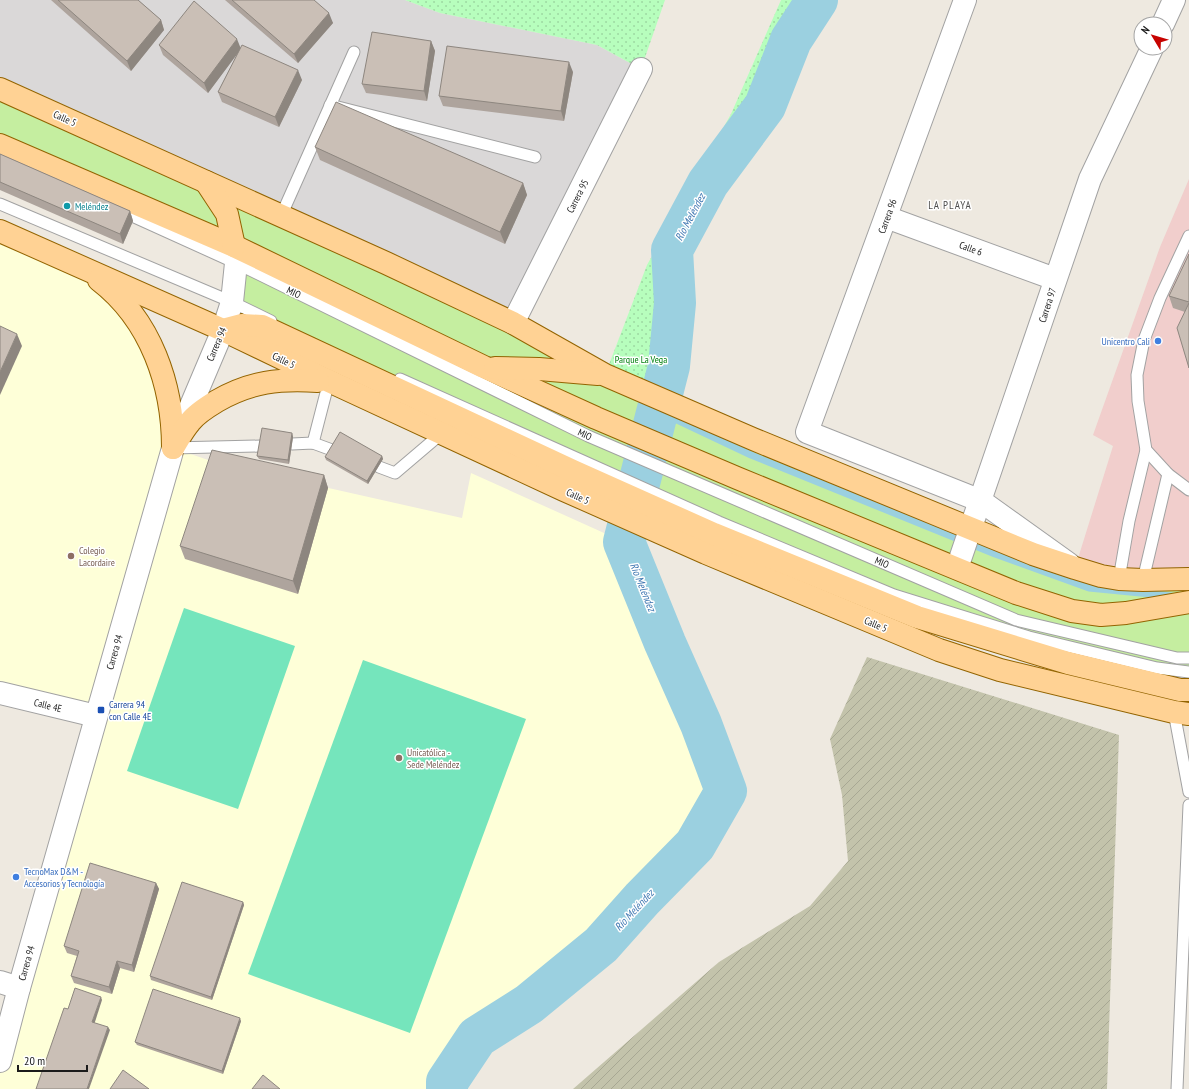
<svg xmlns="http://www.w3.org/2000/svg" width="1189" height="1089" font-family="'PT Sans Narrow',sans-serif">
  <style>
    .residential { fill: #dad8d8 }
    .commercial { fill: #f1cecc }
    .education { fill: #feffd8 }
    .construction { fill: url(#construction-furrows) }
    .grass { fill: #c5eea0 }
    .park { fill: url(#park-dots) }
    .pitch { fill: #75e5bc }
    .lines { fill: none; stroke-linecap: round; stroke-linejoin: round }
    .stream { stroke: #9bd0e0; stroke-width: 7 }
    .river { stroke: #9bd0e0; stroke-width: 42 }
    .service-casing { stroke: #a2a2a2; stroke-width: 13 }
    .minor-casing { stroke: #a2a2a2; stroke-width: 24 }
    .tertiary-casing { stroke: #a2a2a2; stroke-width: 24 }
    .primary-casing { stroke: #936400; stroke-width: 24 }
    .service { stroke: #fff; stroke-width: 11 }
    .minor { stroke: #fff; stroke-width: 22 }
    .tertiary { stroke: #fff; stroke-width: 22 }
    .primary { stroke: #ffd294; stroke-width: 22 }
    .wall { fill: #aea49d }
    .shaded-wall { fill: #8d867f }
    .building { fill: #cabfb6; stroke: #8d867f }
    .culture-dot { fill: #0f9aa8; stroke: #fff; stroke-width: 1.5 }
    .shop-dot { fill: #3f7fe0; stroke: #fff; stroke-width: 1.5 }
    .education-dot { fill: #8d6e63; stroke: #fff; stroke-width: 1.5 }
    .transit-dot { fill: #1a4fb4; stroke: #fff; stroke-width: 1.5 }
    .labels { text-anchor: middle; stroke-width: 3; stroke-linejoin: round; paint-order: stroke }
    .street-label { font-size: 10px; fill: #1b1b1b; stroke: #fff }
    .culture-label { font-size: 10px; fill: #0d838f; stroke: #fff; text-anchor: start }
    .shop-label { font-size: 10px; fill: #366cbe; stroke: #fff; text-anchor: end }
    .park-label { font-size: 10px; fill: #02810e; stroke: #fff }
    .education-label { font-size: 10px; fill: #785e54; stroke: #fff; text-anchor: start }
    .transit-label { font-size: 10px; fill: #164399; stroke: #fff; text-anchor: start }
    .neighbourhood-label { font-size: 11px; letter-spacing: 1px; fill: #4e4e4e; stroke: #fff }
    .water-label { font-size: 11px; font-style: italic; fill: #4078b2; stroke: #fff }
  </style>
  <defs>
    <pattern id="construction-furrows" width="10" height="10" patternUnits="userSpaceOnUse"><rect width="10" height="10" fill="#c3c3ab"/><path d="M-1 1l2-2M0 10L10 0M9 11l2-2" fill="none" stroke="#a7a793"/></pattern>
    <pattern id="park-dots" width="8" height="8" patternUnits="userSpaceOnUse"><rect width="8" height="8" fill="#b7febd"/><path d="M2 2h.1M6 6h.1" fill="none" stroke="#9dd9a2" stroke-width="1.8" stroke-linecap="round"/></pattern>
  </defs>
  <rect width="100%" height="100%" fill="#eee9e0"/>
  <polygon class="residential" points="0,0 405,0 440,13 597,45 641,69 516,318 0,89"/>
  <polygon class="commercial" points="1189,179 1189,579 1075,568 1113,446 1093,435 1160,247"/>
  <polygon class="education" points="0,231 86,269 144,332 173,448 217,463 462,518 471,473 624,542 665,643 701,724 726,791 695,845 642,899 601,945 529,1004 477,1037 447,1082 447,1089 0,1089 0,1061 96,716 0,693"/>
  <polygon class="construction" points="867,657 1119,735 1107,1089 573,1089 719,962 810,906 848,861 842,795 830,739"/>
  <polygon class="grass" points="0,89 513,323 1075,568 1189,579 1189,672 1157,668 894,595 719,522 232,302 236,263 0,157"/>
  <g class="park">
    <polygon points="405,0 665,0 641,69 597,45 440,13"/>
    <polygon points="781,0 817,0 791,40 765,106 708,183 672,250 675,303 669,366 661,398 605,375 647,265 731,114"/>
  </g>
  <g class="pitch">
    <polygon points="184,608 295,646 238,809 127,771"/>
    <polygon points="363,660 526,719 410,1033 248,974"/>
  </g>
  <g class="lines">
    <polyline class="stream" points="658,411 751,455 995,554 1089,588 1171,596"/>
    <polyline class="river" points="447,1089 447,1082 477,1037 529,1004 601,945 642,899 695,845 726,791 701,724 665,643 624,542 669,366 675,303 672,250 708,183 765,106 791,40 817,0"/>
    <defs>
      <g id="service">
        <polyline points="330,105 535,157"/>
        <polyline points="0,204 232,302 271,321"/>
        <polyline points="119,210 236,263 588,436 1016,620 1177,658 1189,658"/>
        <polyline points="281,216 354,52"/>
        <polyline points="1189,236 1160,298 1144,340 1137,375 1138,401 1146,450 1168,474 1189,490"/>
        <polyline points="400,379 719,522 894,595 1029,637 1157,668 1189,672"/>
        <polyline points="313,443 329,381"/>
        <polyline points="292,444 313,443 332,450"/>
        <polyline points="173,448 261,446"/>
        <polyline points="379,467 395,473 442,433"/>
        <polyline points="1119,579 1129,521 1146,450"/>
        <polyline points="1143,580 1168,474"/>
        <polyline points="1174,712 1189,792"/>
        <polyline points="1177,1089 1189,805"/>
      </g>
      <g id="minor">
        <polyline points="965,0 807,432 981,501 1069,564"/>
        <polyline points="1163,24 1174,0"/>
        <polyline points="886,217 1055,279"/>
        <polyline points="513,323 641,69"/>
        <polyline points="957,568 1090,179 1152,48"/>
        <polyline points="0,693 96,716"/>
        <polyline points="0,982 19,988"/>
      </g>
      <polyline id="tertiary" points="0,1061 19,988 173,448 223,330 232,302 236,263 234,246"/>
      <g id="primary">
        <polyline points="0,89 386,263 513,323 605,375 753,439 972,529 1033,554 1075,568 1101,576 1119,579 1143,580 1189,579"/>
        <polyline points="0,145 234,246 484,367 596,418 737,478 1016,593 1072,611 1101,615 1126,613 1189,602"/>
        <polyline points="206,182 227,214 234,246"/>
        <polyline points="0,231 223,330 329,381 564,490 706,553 939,650 1000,670 1174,712 1189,714"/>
        <path d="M99,280C151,320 173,385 173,448"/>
        <polyline points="223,330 242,325 262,326 573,471 714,534 917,617 1068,663 1180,690 1189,690"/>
        <polyline points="495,368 539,369 598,374"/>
        <path d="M173,448C178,440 183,430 190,422C196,414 207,407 217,401C250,382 280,378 318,381"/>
      </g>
    </defs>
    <use href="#service" class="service-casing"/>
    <use href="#minor" class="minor-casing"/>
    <use href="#tertiary" class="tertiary-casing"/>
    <use href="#primary" class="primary-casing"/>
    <use href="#service" class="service"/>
    <use href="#minor" class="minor"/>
    <use href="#tertiary" class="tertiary"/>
    <use href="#primary" class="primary"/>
  </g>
  <g class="wall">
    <polygon points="51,0 138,0 161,20 164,30 131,71"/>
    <polygon points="225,0 314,0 333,23 298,63"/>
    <polygon points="431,41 435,51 427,101 366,93 362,84"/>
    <polygon points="159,45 241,48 302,80 279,127 222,102 218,92 239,51 208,93 163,55"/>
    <polygon points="573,72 564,121 443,106 439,96"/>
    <polygon points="315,147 523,183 527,195 505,244 320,160"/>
    <polygon points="0,154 130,211 133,221 123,244 0,190"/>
    <polygon points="1189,254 1189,368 1185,312 1173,308 1169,296"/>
    <polygon points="292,433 293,437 289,464 259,459 257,456"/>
    <polygon points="382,456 383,459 368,484 326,460 325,457"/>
    <polygon points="324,475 328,488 298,594 185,559 180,546"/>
    <polygon points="156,883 159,889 134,972 120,968 112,994 74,983 71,976 77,956 67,953 64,946"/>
    <polygon points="243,902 244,905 212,1000 151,980 150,976"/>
    <polygon points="241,1021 223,1074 137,1045 135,1042"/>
  </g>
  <g class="shaded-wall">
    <polygon points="329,13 333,23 298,63 294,54"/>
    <polygon points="161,20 164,30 131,71 127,61"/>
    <polygon points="237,39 241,49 208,93 204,83"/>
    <polygon points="431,41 435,51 427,101 424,91"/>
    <polygon points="569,62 573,72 564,121 561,111"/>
    <polygon points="298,70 302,80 279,127 275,117"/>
    <polygon points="523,183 527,195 505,244 500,232"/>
    <polygon points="130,211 133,221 123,244 120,234"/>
    <polygon points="17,334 22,346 0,395 0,372"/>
    <polygon points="292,433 293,437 289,464 288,460"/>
    <polygon points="382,456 383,459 368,484 367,481"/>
    <polygon points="324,475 328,488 298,594 293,581"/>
    <polygon points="156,883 159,889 134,972 132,965"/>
    <polygon points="243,902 244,905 212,1000 211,997"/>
    <polygon points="117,961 120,968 112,994 109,987"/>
    <polygon points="101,997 102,1000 94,1025 92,1022"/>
    <polygon points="240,1018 241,1021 223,1074 222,1071"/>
    <polygon points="108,1027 110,1030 89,1089 87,1089"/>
  </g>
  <g class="building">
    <polygon points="58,0 138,0 161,20 127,61"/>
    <polygon points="232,0 314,0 329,13 294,54"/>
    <polygon points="194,1 237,39 204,83 159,45"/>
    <polygon points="372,32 431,41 424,91 362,84"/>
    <polygon points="242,45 298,70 275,117 218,92"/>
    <polygon points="447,46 569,62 561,111 439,96"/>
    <polygon points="336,102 523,183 500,232 315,147"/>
    <polygon points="0,154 130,211 120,234 0,182"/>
    <polygon points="1189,254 1189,302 1169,296"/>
    <polygon points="1189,303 1189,368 1177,328"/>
    <polygon points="0,326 17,334 0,372"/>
    <polygon points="262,428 292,433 288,460 257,456"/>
    <polygon points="340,432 382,456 367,481 325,457"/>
    <polygon points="212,450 324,475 293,581 180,546"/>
    <polygon points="90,863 156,883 132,965 117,961 109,987 71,976 79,951 64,946"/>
    <polygon points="182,882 243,902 211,997 150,976"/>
    <polygon points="75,988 101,997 92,1022 108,1027 87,1089 36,1089 64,1008 68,1009"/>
    <polygon points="153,989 240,1018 222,1071 135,1042"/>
    <polygon points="123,1070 149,1089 110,1089"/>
    <polygon points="263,1075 280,1089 252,1089"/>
  </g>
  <circle class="culture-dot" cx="67" cy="206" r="4"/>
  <g class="shop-dot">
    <circle cx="1158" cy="341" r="4"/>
    <circle cx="16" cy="877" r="4"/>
  </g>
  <g class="education-dot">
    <circle cx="71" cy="556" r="4"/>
    <circle cx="399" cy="758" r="4"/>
  </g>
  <rect class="transit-dot" x="97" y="706" width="8" height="8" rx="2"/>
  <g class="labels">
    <g class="street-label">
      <text transform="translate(65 118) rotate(24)" y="4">Calle 5</text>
      <text transform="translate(577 196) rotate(-63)" y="4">Carrera 95</text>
      <text transform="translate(887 216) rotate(-70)" y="4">Carrera 96</text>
      <text transform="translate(971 248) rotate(20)" y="4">Calle 6</text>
      <text transform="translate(294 292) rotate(26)" y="4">MIO</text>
      <text transform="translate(1047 305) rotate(-72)" y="4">Carrera 97</text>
      <text transform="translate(216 344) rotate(-67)" y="4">Carrera 94</text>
      <text transform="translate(284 360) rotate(26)" y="4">Calle 5</text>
      <text transform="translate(585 434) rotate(25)" y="4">MIO</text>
      <text transform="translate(578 496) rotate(24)" y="4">Calle 5</text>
      <text transform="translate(882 562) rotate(23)" y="4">MIO</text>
      <text transform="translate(876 624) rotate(23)" y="4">Calle 5</text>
      <text transform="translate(114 652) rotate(-74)" y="4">Carrera 94</text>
      <text transform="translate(48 705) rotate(14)" y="4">Calle 4E</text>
      <text transform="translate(26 963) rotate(-74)" y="4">Carrera 94</text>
    </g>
    <g class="culture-label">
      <text x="75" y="210">Meléndez</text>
    </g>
    <g class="shop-label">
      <text x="1150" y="345">Unicentro Cali</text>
      <text x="24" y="875" text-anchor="start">TecnoMax D&amp;M -<tspan x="24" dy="12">Accesorios y Tecnología</tspan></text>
    </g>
    <g class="park-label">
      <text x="641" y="363">Parque La Vega</text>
    </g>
    <g class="education-label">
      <text x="79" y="554">Colegio<tspan x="79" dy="12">Lacordaire</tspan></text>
      <text x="407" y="756">Unicatólica -<tspan x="407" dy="12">Sede Meléndez</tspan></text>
    </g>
    <g class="transit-label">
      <text x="109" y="708">Carrera 94<tspan x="109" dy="12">con Calle 4E</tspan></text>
    </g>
    <g class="neighbourhood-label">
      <text x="950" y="209">LA PLAYA</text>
    </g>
    <g class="water-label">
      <text transform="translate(690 217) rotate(-62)" y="4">Río Meléndez</text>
      <text transform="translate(643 587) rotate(68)" y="4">Río Meléndez</text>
      <text transform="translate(634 910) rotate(-47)" y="4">Río Meléndez</text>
    </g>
  </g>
  <g transform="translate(1153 36) rotate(308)"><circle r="19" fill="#ffffff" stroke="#a4a4a4"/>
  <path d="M0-3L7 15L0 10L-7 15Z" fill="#c70300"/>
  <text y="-6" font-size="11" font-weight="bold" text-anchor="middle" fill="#1b1b1b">N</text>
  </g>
  <path d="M18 1065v6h69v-6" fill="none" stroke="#1b1b1b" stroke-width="2"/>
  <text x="24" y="1065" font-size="12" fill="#1b1b1b" stroke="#ffffff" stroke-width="3" paint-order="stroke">20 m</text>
</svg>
